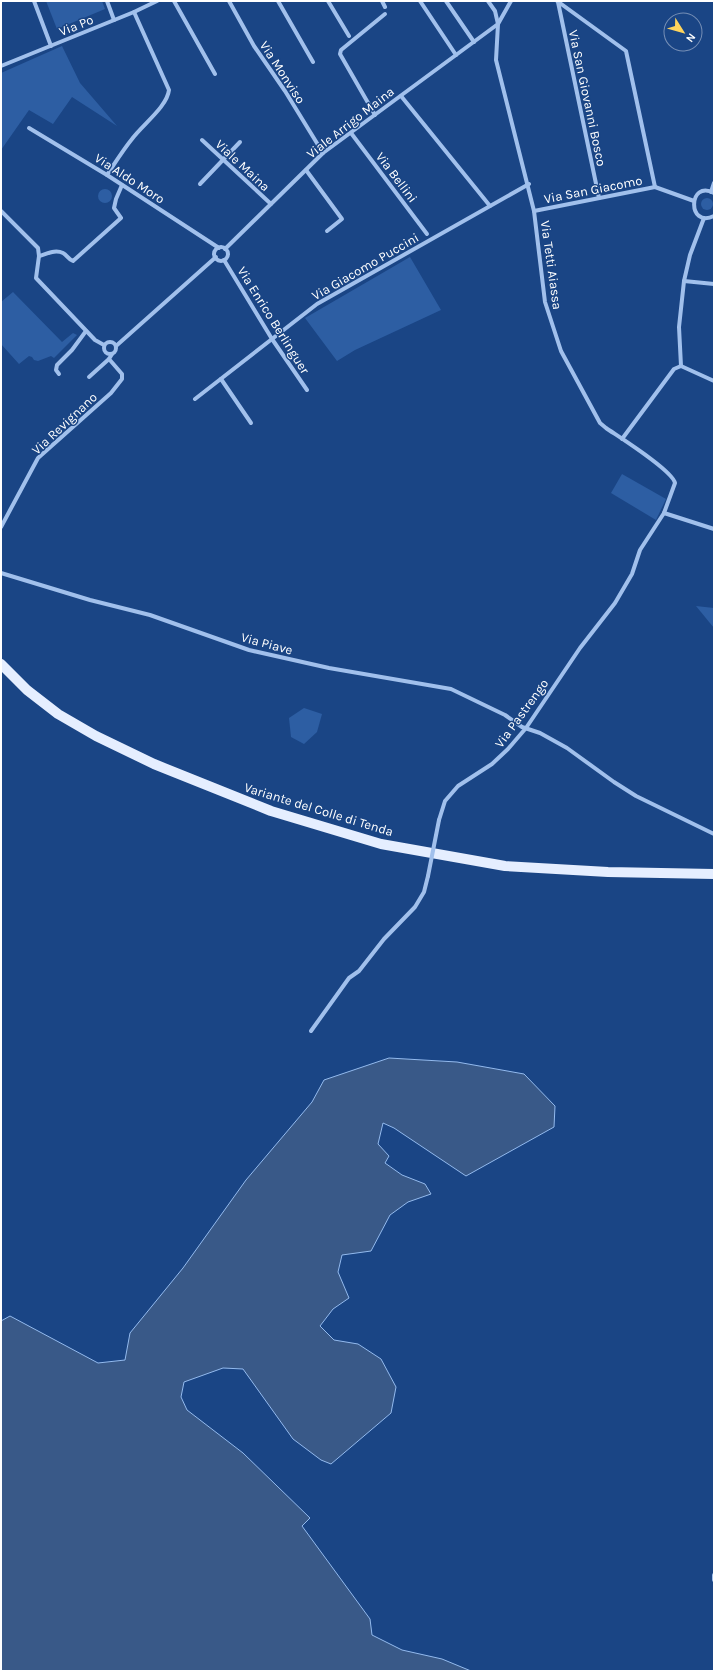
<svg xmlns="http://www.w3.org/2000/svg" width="715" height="1672" font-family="Karla,sans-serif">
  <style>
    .green { fill: #2d5ea3 }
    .water { fill: #395988; stroke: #93baee }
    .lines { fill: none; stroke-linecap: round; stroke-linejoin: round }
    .minor { stroke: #a1c0ec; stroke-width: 4 }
    .primary { stroke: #e5eeff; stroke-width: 10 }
    .minor-bridge { stroke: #a1c0ec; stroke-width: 4 }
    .labels { text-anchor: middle; stroke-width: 3; stroke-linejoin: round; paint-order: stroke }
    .street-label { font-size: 13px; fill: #fff; stroke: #1a4585 }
  </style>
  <rect width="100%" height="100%" fill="#1a4585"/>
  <g class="green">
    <polygon points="46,1 102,1 105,9 57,29"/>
    <polygon points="62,46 80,83 117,126 72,97 53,124 29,110 1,150 1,73"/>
    <circle cx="105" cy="196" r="7"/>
    <circle cx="707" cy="204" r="6"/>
    <polygon points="410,257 441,310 355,350 337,361 305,318"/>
    <polygon points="13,292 62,342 73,333 77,335 54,358 51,356 38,361 34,360 32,357 29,356 19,364 1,344 1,302"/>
    <polygon points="622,474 666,499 656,520 611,493"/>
    <polygon points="696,606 714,608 714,628"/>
    <polygon points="304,708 322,714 317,732 304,744 291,737 289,718"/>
  </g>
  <polygon class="water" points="389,1058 457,1062 524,1074 555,1106 554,1127 466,1176 394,1128 383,1123 378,1144 389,1156 385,1163 402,1175 425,1184 431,1194 408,1202 390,1215 371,1251 342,1255 338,1272 349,1298 333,1309 320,1326 334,1340 358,1344 381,1359 396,1387 391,1413 331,1464 321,1460 293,1439 243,1369 223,1368 184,1382 181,1397 187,1410 243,1453 310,1518 302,1526 370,1619 372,1635 402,1650 442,1659 471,1671 1,1671 1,1321 10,1316 98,1363 125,1360 130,1333 183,1268 246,1180 312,1102 324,1080"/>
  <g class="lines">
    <g class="minor">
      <polyline points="34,1 51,46"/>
      <polyline points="107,1 114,20"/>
      <polyline points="174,1 215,74"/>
      <polyline points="229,1 254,46 285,91 323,153"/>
      <polyline points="278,1 313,62"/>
      <polyline points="328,1 349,36"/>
      <polyline points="382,1 385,7"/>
      <polyline points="420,1 456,55"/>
      <polyline points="446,1 474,42"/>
      <polyline points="557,1 626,51 655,187"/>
      <polyline points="558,2 599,198"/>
      <polyline points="1,66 134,12 157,1"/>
      <polyline points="401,96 490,206"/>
      <polyline points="375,115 340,54 341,50 385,14"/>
      <polyline points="29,128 107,175 219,248"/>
      <polyline points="351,133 427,234"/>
      <polyline points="202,140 271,204"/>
      <polyline points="306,170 342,219 327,231"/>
      <path d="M107,175C115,163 123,150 132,139C142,125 167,107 169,90L134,12"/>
      <polyline points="200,184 240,142"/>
      <polyline points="655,187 694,201"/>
      <polyline points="711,192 714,183"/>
      <path d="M714,193C688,179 687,229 714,216"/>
      <polyline points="1,211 38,248 39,256 36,278 95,340 104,345"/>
      <polyline points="534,211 655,187"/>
      <polyline points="704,218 690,255 684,281 714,284"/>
      <circle cx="221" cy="254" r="7"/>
      <polyline points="225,249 323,153 498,24 511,1"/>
      <path d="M39,256C47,254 55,249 63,253C67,255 68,259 73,261L121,218L114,208L116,199L122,185"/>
      <polyline points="224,260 272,339 307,390"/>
      <circle cx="110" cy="348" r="6"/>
      <polyline points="116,346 216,257"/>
      <polyline points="681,366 679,327 684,281"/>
      <polyline points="59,374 56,370 57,365 72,350 86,331"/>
      <polyline points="89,377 109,359"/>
      <polyline points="221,379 251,423"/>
      <polyline points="195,399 317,304 529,184"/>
      <polyline points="622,439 674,369 681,366 714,381"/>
      <polyline points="664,513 714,529"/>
      <polyline points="1,527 38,458 111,393 122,379 122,374 109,359 112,354"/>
      <polyline points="1,573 90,600 150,615 249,650 329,668 451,689 505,715 522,727 540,733 567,748 614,782 636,796 714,834"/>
      <path d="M439,820L445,801L458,786L492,764L508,749L526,728L580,648L615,603L632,574L640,550L664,513L675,483C672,470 619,437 606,428L600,423L561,351L545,302L534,211L496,60L498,24L495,11L488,1"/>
      <polyline points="311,1031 349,978 359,971 384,939 415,907 424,892 428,876"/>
      <polyline points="714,1575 714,1580"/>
    </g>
    <polyline class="primary" points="1,664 27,690 58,714 96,736 154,764 271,811 381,844 505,866 608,872 714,874"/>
    <polyline class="minor-bridge" points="428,876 439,820"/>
  </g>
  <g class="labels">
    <g class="street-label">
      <text transform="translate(76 25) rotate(-22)" y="5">Via Po</text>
      <text transform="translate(283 72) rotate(57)" y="5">Via Monviso</text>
      <text transform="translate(588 98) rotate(78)" y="5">Via San Giovanni Bosco</text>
      <text transform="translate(350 122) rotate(-38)" y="5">Viale Arrigo Maina</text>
      <text transform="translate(243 165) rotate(43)" y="5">Viale Maina</text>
      <text transform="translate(397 177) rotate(53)" y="5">Via Bellini</text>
      <text transform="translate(130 178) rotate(33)" y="5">Via Aldo Moro</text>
      <text transform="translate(593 189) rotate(-11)" y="5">Via San Giacomo</text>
      <text transform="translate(552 265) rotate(82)" y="5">Via Tetti Aiassa</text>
      <text transform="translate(365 266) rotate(-30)" y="5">Via Giacomo Puccini</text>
      <text transform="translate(274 320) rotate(58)" y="5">Via Enrico Berlinguer</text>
      <text transform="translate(64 423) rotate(-43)" y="5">Via Revignano</text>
      <text transform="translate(267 643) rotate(15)" y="5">Via Piave</text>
      <text transform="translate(521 713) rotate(-54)" y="5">Via Pastrengo</text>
      <text transform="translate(319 809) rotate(17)" y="5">Variante del Colle di Tenda</text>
    </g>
  </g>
  <rect width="715" height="1672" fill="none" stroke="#ffffff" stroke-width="4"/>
  <g transform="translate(683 32) rotate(127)"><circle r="19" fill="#1a4585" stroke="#768fb6"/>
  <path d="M0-3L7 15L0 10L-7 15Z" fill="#fed45c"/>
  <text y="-6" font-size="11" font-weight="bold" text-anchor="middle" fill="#ffffff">N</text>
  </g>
</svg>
